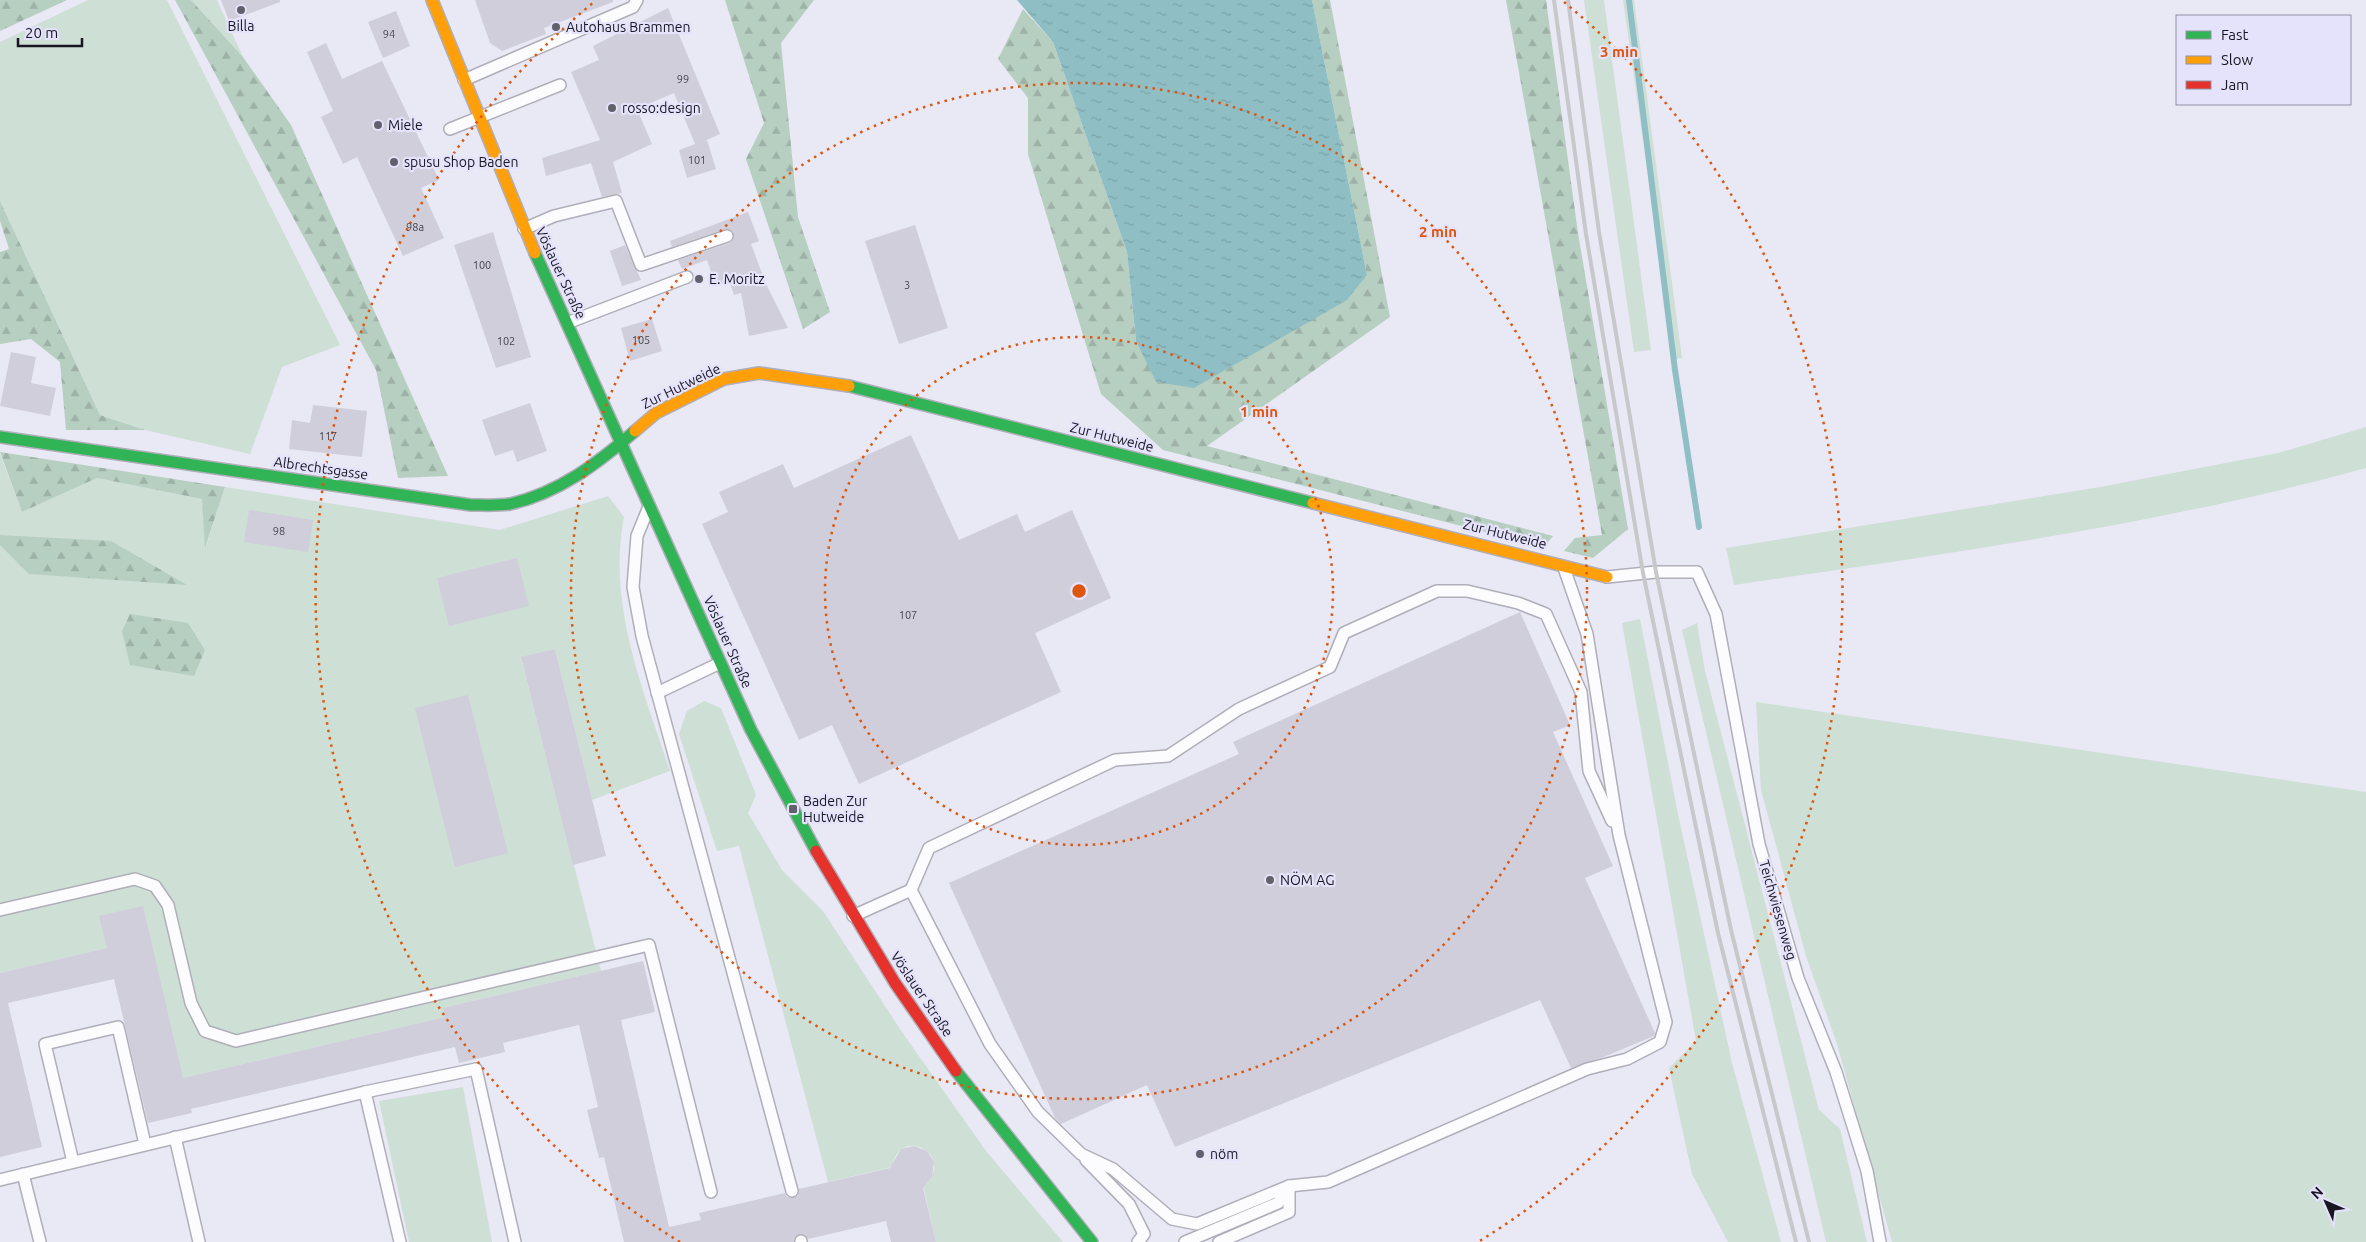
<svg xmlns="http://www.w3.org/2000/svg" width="2366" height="1242" font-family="Ubuntu,sans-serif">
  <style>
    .grass { fill: #cedfd6 }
    .forest { fill: url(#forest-firs) }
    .water { fill: url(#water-ripples) }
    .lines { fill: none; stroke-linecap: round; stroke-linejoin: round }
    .stream { stroke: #8fbfc4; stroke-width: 6 }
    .building { fill: #cfceda }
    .lane-casing { stroke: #afaeb9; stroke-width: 14 }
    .fast-casing { stroke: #afaeb9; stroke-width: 14 }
    .slow-casing { stroke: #afaeb9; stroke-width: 14 }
    .jam-casing { stroke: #afaeb9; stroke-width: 14 }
    .lane { stroke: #fcfcfe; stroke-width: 11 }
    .fast { stroke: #30b455; stroke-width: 11 }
    .slow { stroke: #ff9f0a; stroke-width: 11 }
    .jam { stroke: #e5322d; stroke-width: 11 }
    .rail { stroke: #c8c7cb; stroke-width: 4 }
    .ring { fill: none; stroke: #de560d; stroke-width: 2.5; stroke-dasharray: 2.5 5 }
    .poi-dot { fill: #61606b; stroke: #e5e2fb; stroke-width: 2 }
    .labels { text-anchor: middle; stroke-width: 4.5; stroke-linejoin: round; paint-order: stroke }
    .number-label { font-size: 11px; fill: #474550 }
    .poi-label { font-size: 14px; fill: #181621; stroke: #e5e2fb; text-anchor: start }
    .street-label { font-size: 14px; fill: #181621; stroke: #e5e2fb }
    .centre { fill: #de560d; stroke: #e5e2fb; stroke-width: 2.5 }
    .ring-label { font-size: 15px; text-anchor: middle; font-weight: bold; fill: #de560d; stroke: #e5e2fb; stroke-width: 4.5; stroke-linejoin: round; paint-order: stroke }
  </style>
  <defs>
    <pattern id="forest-firs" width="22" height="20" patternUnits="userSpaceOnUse" patternTransform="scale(1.25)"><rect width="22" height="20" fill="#b7cfc1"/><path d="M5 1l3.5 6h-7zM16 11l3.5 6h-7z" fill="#9db1a6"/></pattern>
    <pattern id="water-ripples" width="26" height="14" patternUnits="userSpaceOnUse" patternTransform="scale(1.25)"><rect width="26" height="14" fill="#8fbfc4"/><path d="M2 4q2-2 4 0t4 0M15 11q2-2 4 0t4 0" fill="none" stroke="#7ba3a8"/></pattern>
  </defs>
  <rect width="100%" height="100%" fill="#e9e8f5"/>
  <g class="grass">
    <polygon points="88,0 167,0 340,345 282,367 250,454 145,430 100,415 0,201 0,42"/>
    <polygon points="191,0 217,0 243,57"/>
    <polygon points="1584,0 1604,0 1651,350 1634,352"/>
    <polygon points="1623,0 1634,0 1682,358 1674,359"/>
    <path d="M2366,427V468C2159,525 1945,554 1734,585L1726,548L2100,487L2278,453Z"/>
    <path d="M0,454L22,512L97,478L202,499L206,546L225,487L500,530L608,496L624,517C607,605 643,689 670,771L592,800L555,649L521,658L601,971L443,1008L445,1017L183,1078L100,916L107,948L0,973Z"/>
    <polygon points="1640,619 1678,814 1732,1063 1781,1242 1728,1242 1692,1174 1669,1068 1696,1041 1622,623"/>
    <polygon points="1697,623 1705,671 1819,1110 1840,1129 1867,1242 1826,1242 1682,630"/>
    <path d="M704,701L721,708L756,795L748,813L782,870L823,911L902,1032L986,1151L1063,1242H936L923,1185C958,1157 900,1123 892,1167L828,1182L739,846L717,851L679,734L687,711Z"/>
    <polygon points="1756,702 2366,792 2366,1242 1892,1242 1837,1044 1806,956 1761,790"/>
    <polygon points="463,1087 492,1242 409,1242 379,1101"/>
  </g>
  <g class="forest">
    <polygon points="0,0 67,0 0,31"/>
    <polygon points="175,0 191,0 243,57 291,125 448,476 398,478 376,370"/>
    <polygon points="725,0 814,0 781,43 798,217 830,312 803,329 746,159 764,123"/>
    <polygon points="1312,0 1330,0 1390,317 1207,446 1553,536 1544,547 1163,450 1101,394 1028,154 1028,98 998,59 1023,9 1053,42 1127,252 1136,341 1367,275"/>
    <polygon points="1506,0 1546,0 1578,233 1628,529 1593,558 1564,551 1575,538 1602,535"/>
    <polygon points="0,201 100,415 145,430 66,430 60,362 31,339 0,344 0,252 9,249 0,221"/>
    <polygon points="0,452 225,487 205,548 202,499 97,478 22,512"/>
    <polygon points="0,535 111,541 187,585 29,574 0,545"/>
    <polygon points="130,614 188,623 205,650 194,676 130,665 122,631"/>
  </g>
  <polygon class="water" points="1017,0 1312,0 1367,275 1347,300 1194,388 1156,382 1136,341 1127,252 1053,42"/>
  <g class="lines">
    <polyline class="stream" points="1629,0 1675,370 1699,527"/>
  </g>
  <g class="building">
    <polygon points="221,0 280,0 280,2 229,21"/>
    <polygon points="475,0 613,0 613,2 544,28 546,34 502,51 490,43"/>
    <polygon points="668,8 720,134 702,142 707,140 716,169 687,178 679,150 695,144 674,93 637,109 652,144 613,162 622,193 602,197 591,163 546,176 542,158 600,140 571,72 599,60 593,46"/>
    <polygon points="396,11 410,46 383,58 368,22"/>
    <polygon points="326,43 342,79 382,61 439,180 421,188 444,238 403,256 357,157 343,164 321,117 333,111 307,52"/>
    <polygon points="748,212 759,241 751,244 766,284 788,328 749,336 741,293 734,295 729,281 716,286 707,260 682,269 678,260 730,243 734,238 732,231 725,229 672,247 670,241"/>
    <polygon points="915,225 948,328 899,344 865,241"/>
    <polygon points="493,232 531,357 496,368 454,245"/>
    <polygon points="625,245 641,280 622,286 610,251"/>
    <polygon points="652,319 662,351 630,361 621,328"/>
    <polygon points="11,352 36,357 31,383 56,388 50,416 0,406"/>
    <polygon points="530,403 547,451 517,462 513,450 495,456 482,420"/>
    <polygon points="313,405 367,411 362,457 289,449 292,420 310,423"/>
    <polygon points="911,435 959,540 1017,514 1025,532 1072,510 1111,598 1035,633 1061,692 859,784 832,725 799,740 702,524 728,512 719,492 783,464 794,488"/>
    <polygon points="249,510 313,520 308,552 244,542"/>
    <polygon points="517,558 529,606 449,626 437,578"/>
    <polygon points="1520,612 1570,725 1553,732 1613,866 1585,878 1655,1033 1654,1036 1606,1056 1571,1068 1540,1000 1175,1147 1147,1085 1061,1124 1055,1118 949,883 1239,754 1233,742"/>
    <polygon points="555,649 606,856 573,865 521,657"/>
    <polygon points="468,695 508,853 455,867 415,708"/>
    <polygon points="143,906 183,1078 445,1017 443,1008 643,961 655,1012 621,1020 669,1227 701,1220 699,1213 785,1193 787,1197 793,1198 798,1196 799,1189 890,1168 901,1149 914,1146 927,1151 934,1162 932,1176 923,1188 936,1242 891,1242 886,1221 808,1239 805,1235 801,1234 795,1237 794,1242 624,1242 604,1157 599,1158 587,1110 598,1107 579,1025 503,1043 505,1052 459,1063 455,1047 191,1109 192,1113 148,1123 114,979 8,1003 42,1147 0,1157 0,973 107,948 99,916"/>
  </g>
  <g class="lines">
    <defs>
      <g id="lane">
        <polyline points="464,80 633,7 637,0"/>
        <polyline points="450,129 560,85"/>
        <polyline points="524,229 554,216 616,201 641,265 727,236"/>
        <polyline points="567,323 687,277"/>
        <polyline points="648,509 637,536 633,587 642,636 792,1191"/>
        <polyline points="1607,577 1656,572 1697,572 1716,614 1759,844 1798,978 1836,1072 1867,1171 1880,1242"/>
        <polyline points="657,693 720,663"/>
        <polyline points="911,890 929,848 1115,760 1168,756 1239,709 1330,667 1344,633 1437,591 1467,591 1518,603 1546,614 1581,692 1589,771 1612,821"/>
        <polyline points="0,910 135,879 155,886 168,905 191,1003 205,1031 236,1041 649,945 711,1192"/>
        <polyline points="853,916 911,890 990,1044 1038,1112 1081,1154 1113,1169 1172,1219 1197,1224 1289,1186 1328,1182 1587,1069 1627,1059 1660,1042 1666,1022 1619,835 1587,634 1564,568"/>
        <polyline points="365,1092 476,1069 515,1242"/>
        <polyline points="175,1137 199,1242"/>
        <polyline points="1086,1160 1129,1204 1144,1234 1138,1242"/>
        <polyline points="73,1162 45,1044 118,1027 145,1144"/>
        <polyline points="23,1174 40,1242"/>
        <polyline points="0,1180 365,1092 400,1242"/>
        <polyline points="801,1241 801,1242"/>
        <polyline points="1185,1242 1278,1203 1289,1186"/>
        <polyline points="1219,1242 1289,1212 1289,1188"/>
      </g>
      <g id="fast">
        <polyline points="535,253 751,730 816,851"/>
        <polyline points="849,386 1313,503"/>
        <path d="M0,437L471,505C483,505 498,506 510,504C559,493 598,463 635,431"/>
        <polyline points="956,1071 1092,1242"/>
      </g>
      <g id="slow">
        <polyline points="432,0 535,253"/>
        <polyline points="635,431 656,413 724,379 759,373 849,386"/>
        <polyline points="1313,503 1607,577"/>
      </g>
      <polyline id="jam" points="816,851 895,983 956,1071"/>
    </defs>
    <use href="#lane" class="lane-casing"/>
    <use href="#fast" class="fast-casing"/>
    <use href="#slow" class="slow-casing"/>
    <use href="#jam" class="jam-casing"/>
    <use href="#lane" class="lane"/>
    <use href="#fast" class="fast"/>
    <use href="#slow" class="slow"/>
    <use href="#jam" class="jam"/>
    <g class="rail">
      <polyline points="1554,0 1586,234 1643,573 1718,933 1796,1242"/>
      <polyline points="1568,0 1599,232 1656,572 1731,930 1809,1242"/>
    </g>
  </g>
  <g class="ring">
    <circle cx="1079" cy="591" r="254"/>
    <circle cx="1079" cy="591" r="508"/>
    <path d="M680 1242A763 763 0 0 1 594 2M1564 2A763 763 0 0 1 1478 1242"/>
  </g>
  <g class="poi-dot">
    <circle cx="241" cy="10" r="5"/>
    <circle cx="556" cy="27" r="5"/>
    <circle cx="612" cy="108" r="5"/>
    <circle cx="378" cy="125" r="5"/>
    <circle cx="394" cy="162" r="5"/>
    <circle cx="699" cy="279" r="5"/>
    <rect x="788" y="804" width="10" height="10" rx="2.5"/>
    <circle cx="1270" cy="880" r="5"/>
    <circle cx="1200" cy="1154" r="5"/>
  </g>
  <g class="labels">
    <g class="number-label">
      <text x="389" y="38">94</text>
      <text x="683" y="83">99</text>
      <text x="697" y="164">101</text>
      <text x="415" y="231">98a</text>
      <text x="482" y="269">100</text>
      <text x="907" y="289">3</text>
      <text x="641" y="344">105</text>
      <text x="506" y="345">102</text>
      <text x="328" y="440">117</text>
      <text x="279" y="535">98</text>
      <text x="908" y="619">107</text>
    </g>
    <g class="poi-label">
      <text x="241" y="31" text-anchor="middle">Billa</text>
      <text x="566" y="32">Autohaus Brammen</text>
      <text x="622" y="113">rosso:design</text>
      <text x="388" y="130">Miele</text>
      <text x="404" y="167">spusu Shop Baden</text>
      <text x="709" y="284">E. Moritz</text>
      <text x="803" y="806">Baden Zur<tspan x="803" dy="16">Hutweide</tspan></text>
      <text x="1280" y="885">NÖM AG</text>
      <text x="1210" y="1159">nöm</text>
    </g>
    <g class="street-label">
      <text transform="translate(561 273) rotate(65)" y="5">Vöslauer Straße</text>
      <text transform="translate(681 386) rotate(-26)" y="5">Zur Hutweide</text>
      <text transform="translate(1112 437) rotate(14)" y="5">Zur Hutweide</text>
      <text transform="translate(321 468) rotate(8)" y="5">Albrechtsgasse</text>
      <text transform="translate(1505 534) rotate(14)" y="5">Zur Hutweide</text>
      <text transform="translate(728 642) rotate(66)" y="5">Vöslauer Straße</text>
      <text transform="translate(1778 910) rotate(74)" y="5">Teichwiesenweg</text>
      <text transform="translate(922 994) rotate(56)" y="5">Vöslauer Straße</text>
    </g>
  </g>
  <circle cx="1079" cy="591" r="8" class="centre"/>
  <g class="ring-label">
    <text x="1619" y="57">3 min</text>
    <text x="1438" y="237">2 min</text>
    <text x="1259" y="417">1 min</text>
  </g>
  <rect x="2176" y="15" width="175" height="90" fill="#e5e2fb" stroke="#9390a4"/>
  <rect x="2186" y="31" width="25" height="8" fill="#30b455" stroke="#9390a4"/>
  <text x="2221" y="40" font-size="15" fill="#181621">Fast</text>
  <rect x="2186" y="56" width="25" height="8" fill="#ff9f0a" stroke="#9390a4"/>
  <text x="2221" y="65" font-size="15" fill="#181621">Slow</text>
  <rect x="2186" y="81" width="25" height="8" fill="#e5322d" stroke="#9390a4"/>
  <text x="2221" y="90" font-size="15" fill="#181621">Jam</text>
  <g transform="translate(2326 1202) rotate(315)" stroke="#e5e2fb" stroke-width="4" paint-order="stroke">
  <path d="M0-4L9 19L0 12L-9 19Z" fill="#181621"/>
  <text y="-8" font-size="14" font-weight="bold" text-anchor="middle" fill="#181621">N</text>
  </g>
  <path d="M18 38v8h64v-8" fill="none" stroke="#181621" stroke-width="2.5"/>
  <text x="25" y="38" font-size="15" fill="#181621" stroke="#e5e2fb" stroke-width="4" paint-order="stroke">20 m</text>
</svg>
